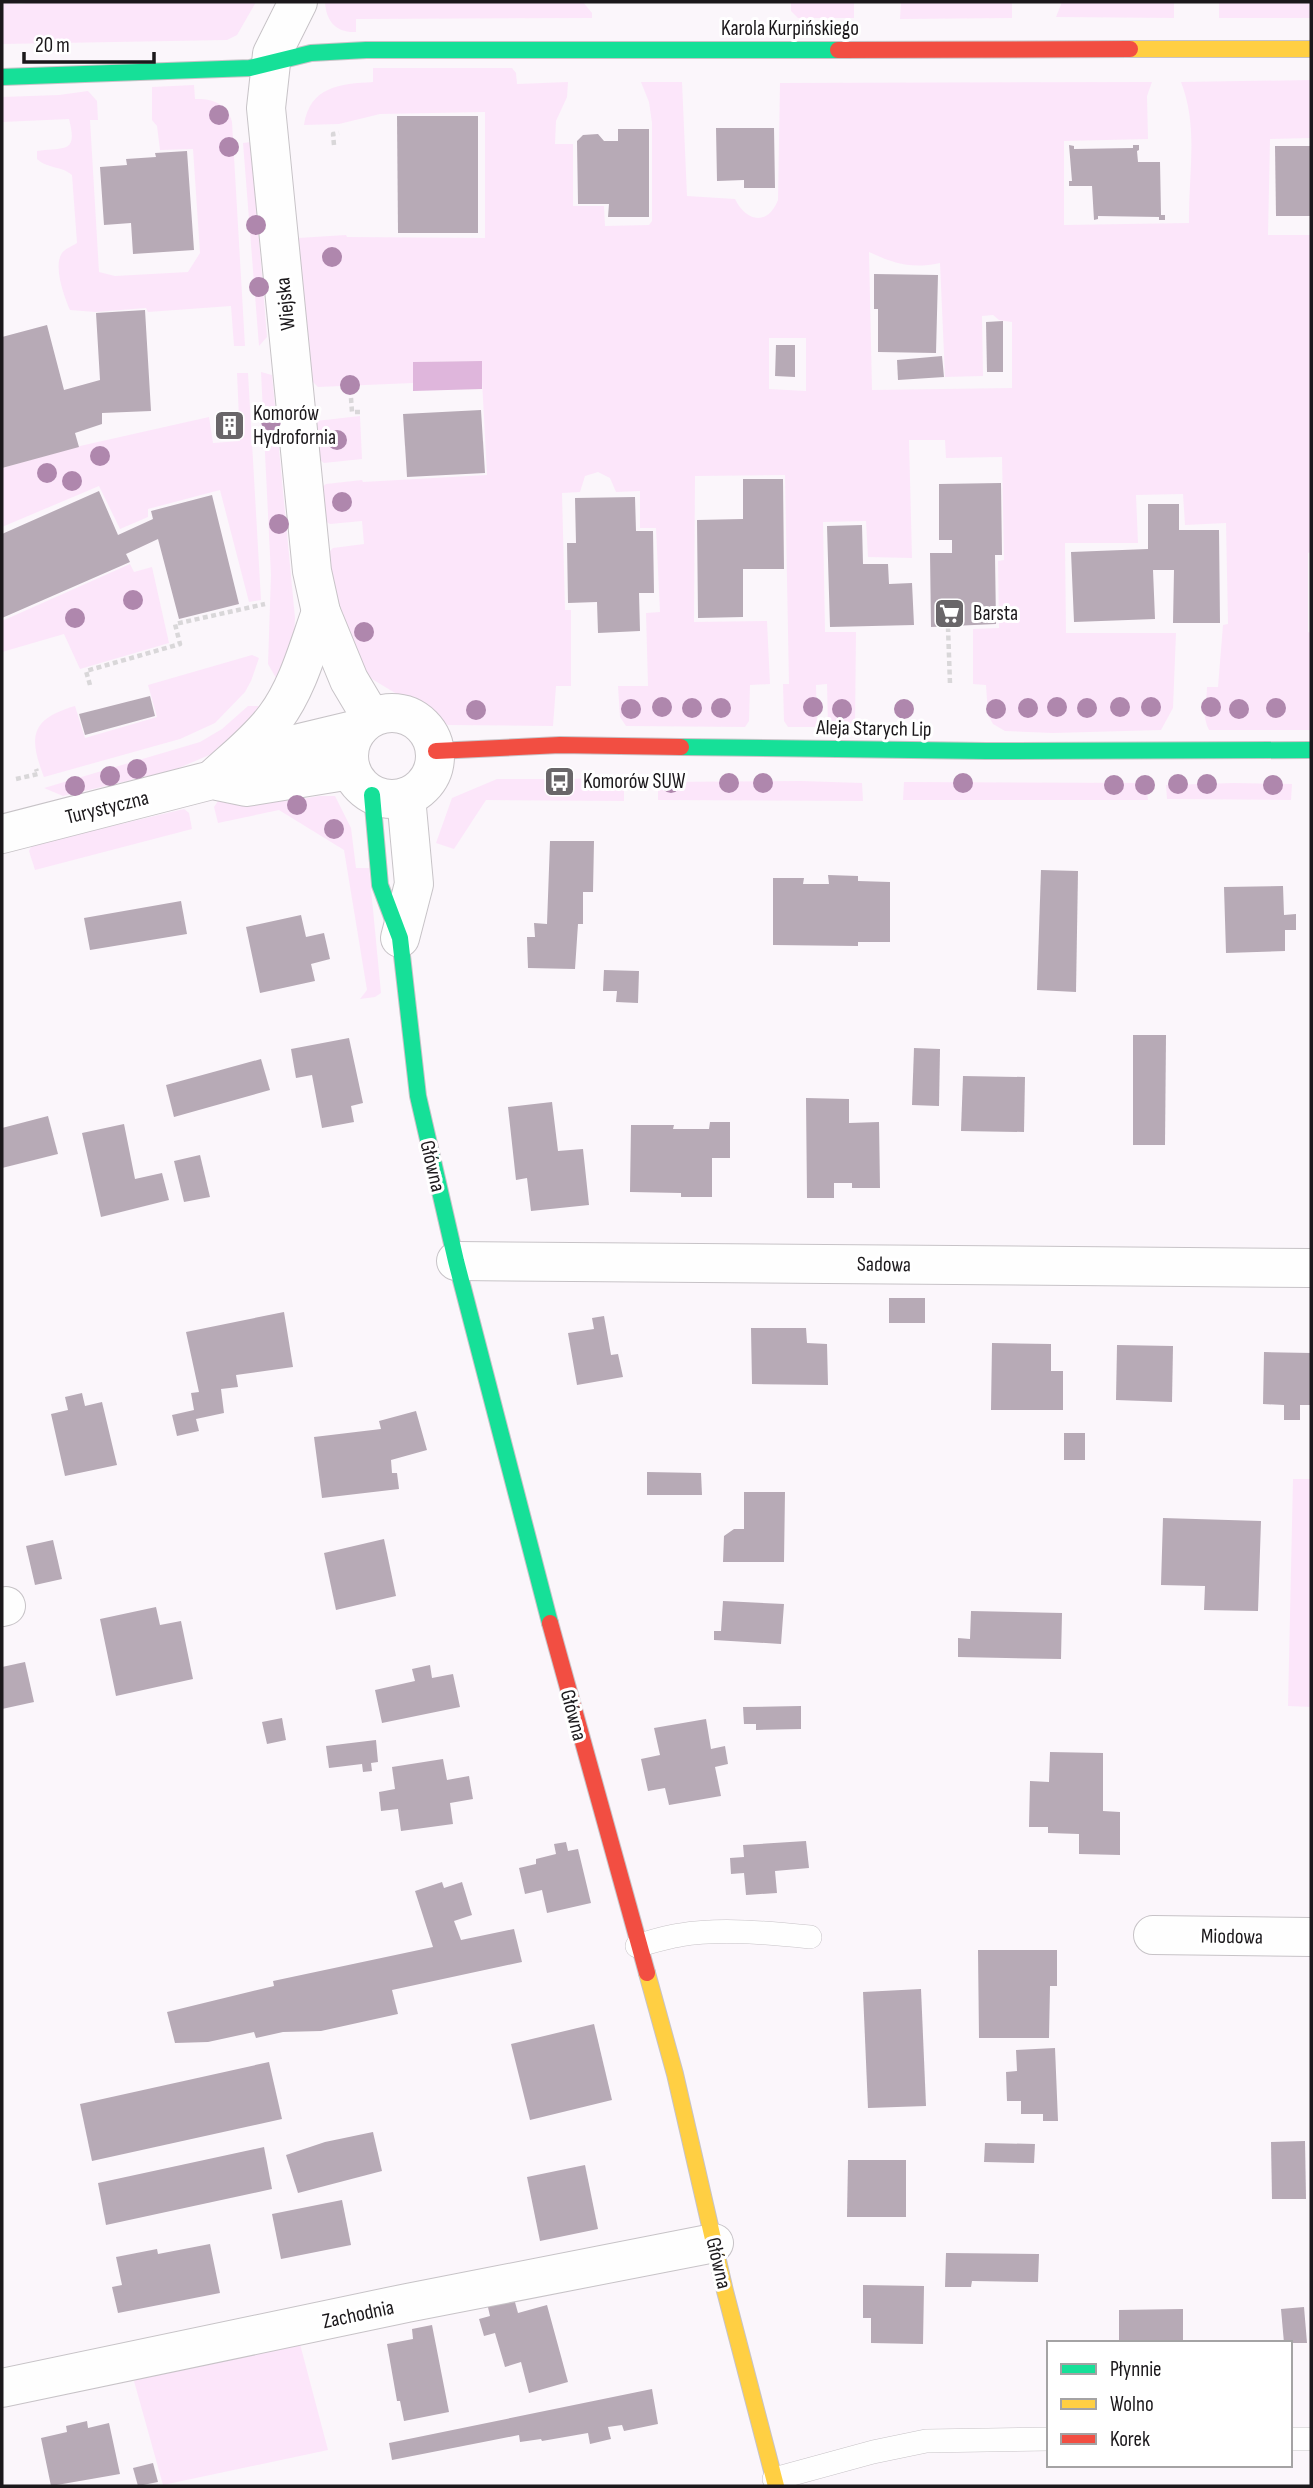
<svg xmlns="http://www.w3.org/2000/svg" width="1313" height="2488" font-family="'Sofia Sans Condensed',sans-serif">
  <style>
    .green { fill: #fce6fa; fill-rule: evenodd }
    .water { fill: #dfb6dc }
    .building { fill: #b7aab6 }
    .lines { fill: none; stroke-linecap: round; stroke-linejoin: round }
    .lane-casing { stroke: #c7c3c7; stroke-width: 24 }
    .street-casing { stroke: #c7c3c7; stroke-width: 40 }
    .fast-casing { stroke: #c7c3c7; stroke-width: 18 }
    .slow-casing { stroke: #c7c3c7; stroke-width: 18 }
    .jam-casing { stroke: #c7c3c7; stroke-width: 18 }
    .path { stroke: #d9d7d9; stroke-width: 4.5; stroke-dasharray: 5 3.5; stroke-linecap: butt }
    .lane { stroke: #fefefe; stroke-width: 23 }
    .street { stroke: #fefefe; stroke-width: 38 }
    .fast { stroke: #16e098; stroke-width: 16 }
    .slow { stroke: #ffcf43; stroke-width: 16 }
    .jam { stroke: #f24e42; stroke-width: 16 }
    .tree { fill: #af87ad }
    .labels { text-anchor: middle; stroke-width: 6; stroke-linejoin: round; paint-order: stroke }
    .street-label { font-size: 21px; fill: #1b181b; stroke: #fff }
    .poi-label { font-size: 21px; fill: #1b181b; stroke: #fff; text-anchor: start }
  </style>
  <rect width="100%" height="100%" fill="#fbf6fb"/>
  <g class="green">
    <polygon points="2,2 20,4 34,2 256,2 237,35 227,40 2,44"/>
    <path d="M325,2H583L592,13V18L356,19V32C336,33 326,21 325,2Z"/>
    <polygon points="791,2 854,2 854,18 798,18 791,11"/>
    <polygon points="901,2 1012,2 1012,18 900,19"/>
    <polygon points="1062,2 1174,2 1174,18 1056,17"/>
    <rect x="1219" y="2" width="92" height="16"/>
    <path d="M373,68H512L516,73L517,84L568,82L567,97L556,121L555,144H573V206H604L605,226L649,225L652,221V123L649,102L641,82H682L687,196L735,199C746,222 768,226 778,200L780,83L1152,82L1147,96L1148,139L1064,141V225L1189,223C1188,176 1199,128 1181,82L1311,80V138L1270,139L1268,235H1311V552L1308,553V632L1311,633V730H1209C1201,715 1207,702 1207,687H1218L1223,625L1228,624L1226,523L1185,525L1183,494L1136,495L1138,543H1065L1066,633H1176L1173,708L1161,730L1053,733L1005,731L993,724L988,715L986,685L973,684V629L999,628L998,561L1004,560L1002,457L946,458L945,440H909L912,558L868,557L866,521L823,522L825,632H856L855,726L828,727L827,684L816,685L817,727H788L784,721L783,684H789L785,475L695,476L694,622L767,621L770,684L750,685L749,721L745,727L626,726L620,717L618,686H648L646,613L660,612L656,528H640V491L616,492L610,478L598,472L585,476L580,492L562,493L565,610H571V686H556L553,726L448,725L372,679L365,672L334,590L329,552L333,548L364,544L362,521L330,524L325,521L322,487L326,484L362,480L363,482L487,475L481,361L413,362V383L318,387L311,380L298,238L346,235L347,237L485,238V112L380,114L339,124L304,125C310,86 340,84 373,82ZM869,252C895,264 911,269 940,263L945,377L983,376L982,316L993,315L999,320L1012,322V388L872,390ZM769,338H806V391L769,389Z"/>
    <path d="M194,85L195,99C212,98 228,104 232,122L245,346H234L231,306L148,312L146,308L96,312L70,310C64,296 53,266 62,253C65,249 72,246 77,243L72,175C62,166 48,169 37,159V151C65,147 78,154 69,119L2,122V97L59,95L88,91L97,101L98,120H90L99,272L115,276L188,272L200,253L193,149L160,150L157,126L152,120V87Z"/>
    <polygon points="251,142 267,337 259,346 243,143"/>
    <polygon points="261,372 272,375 295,618 294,638 279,683 268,664 271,575"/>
    <polygon points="237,373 248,373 261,600 249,602 220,490 148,509 148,517 120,529 99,486 2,527 2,468 80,446 209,417 213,443 240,441"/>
    <polygon points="360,416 362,459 324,463 319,459 316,421"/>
    <polygon points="130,564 134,572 152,567 169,643 80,669 64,634 2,652 2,621"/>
    <path d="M252,655L259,658L251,681L245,692L215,723L180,739L44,777C28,736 31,719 75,706L85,738L157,717L148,685Z"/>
    <polygon points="248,706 265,706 221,750 174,770 63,796 44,788 200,742 222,729"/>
    <polygon points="595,778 624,781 624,801 486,800 454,849 436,843 452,798 497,779 547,779 547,787 571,787 572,779"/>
    <polygon points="801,781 862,783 863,801 658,800 658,782"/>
    <polygon points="904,782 1146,783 1148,800 903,800"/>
    <polygon points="1234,783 1292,784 1291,800 1167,799 1166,785"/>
    <polygon points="294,790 296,800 319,796 335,796 351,828 356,868 369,868 381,993 375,997 360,999 367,990 344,850 279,810 218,823 214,807 218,801"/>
    <polygon points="184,809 189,813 192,829 35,870 29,851 32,845"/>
    <polygon points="1293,1479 1311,1479 1311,1707 1288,1706"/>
    <polygon points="300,2344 328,2450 163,2485 134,2381 152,2374"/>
  </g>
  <polygon class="water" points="482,361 482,389 413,391 413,362"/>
  <g class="building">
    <polygon points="397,116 478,116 478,233 398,233"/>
    <polygon points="716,128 774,128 775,188 744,188 744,180 717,181"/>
    <polygon points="618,129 649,129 649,217 608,217 609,204 578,204 577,141 583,135 598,134 604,141 618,141"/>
    <polygon points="1069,145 1074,146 1074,149 1133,148 1133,145 1139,145 1139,150 1137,151 1138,162 1160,162 1161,215 1165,215 1165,220 1159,220 1159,217 1098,216 1098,219 1094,220 1092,186 1069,186 1069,181 1072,181"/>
    <polygon points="1275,146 1311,146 1311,216 1276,216"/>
    <polygon points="187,151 194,250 133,254 131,223 104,225 100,167 127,165 126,159 156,157 155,153"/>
    <polygon points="874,274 938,275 936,353 878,352 878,309 874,309"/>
    <polygon points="145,310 151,411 102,413 102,424 75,433 79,447 2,468 2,337 47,325 64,390 100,380 96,313"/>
    <polygon points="1003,321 1003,372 987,372 986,322"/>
    <polygon points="776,345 795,345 795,377 775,376"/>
    <polygon points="942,356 944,377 898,380 897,360"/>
    <polygon points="481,410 485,473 407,477 403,414"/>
    <polygon points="238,416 239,437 222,438 221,417"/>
    <polygon points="743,479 783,479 784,569 743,569 743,617 698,618 697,520 743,519"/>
    <polygon points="1001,483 1002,555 995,555 996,624 931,627 930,553 952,553 952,540 939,540 939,484"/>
    <polygon points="99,491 118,535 153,519 151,511 212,495 239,604 179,619 158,539 126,554 130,562 2,618 2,534"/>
    <polygon points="635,497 636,531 653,531 654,593 639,593 640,631 598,633 597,602 568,603 567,543 576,543 575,498"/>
    <polygon points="1148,504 1179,504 1179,530 1219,530 1220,623 1173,623 1174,570 1153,570 1155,619 1074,622 1071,552 1148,549"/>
    <polygon points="862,525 863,564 888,564 889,584 912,583 914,625 830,627 827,526"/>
    <polygon points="150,696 155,716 85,735 79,714"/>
    <polygon points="550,841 594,841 593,892 583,892 583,924 578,924 575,969 528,968 527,937 535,937 534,923 547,924"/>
    <polygon points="1041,870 1078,871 1076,992 1037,990"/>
    <polygon points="828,875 858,876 858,881 890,882 890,942 858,942 858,946 773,945 773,878 804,878 803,884 829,884"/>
    <polygon points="1283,886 1284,915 1296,914 1296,930 1285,930 1285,951 1226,953 1224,887"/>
    <polygon points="181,901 187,934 90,950 84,918"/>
    <polygon points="301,915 306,937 324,933 330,959 311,964 315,981 260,993 246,927"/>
    <polygon points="604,970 639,971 638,1003 616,1002 617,991 603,991"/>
    <polygon points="1133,1035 1166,1035 1165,1145 1133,1145"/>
    <polygon points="349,1038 363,1103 351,1106 354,1122 322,1128 312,1075 296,1078 291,1049"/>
    <polygon points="914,1048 940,1049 939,1106 912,1105"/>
    <polygon points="261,1059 270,1090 174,1117 166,1085"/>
    <polygon points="963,1076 1025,1077 1024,1132 961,1131"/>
    <polygon points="806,1098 849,1099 849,1123 879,1122 880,1188 852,1188 852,1183 834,1183 834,1198 807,1198"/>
    <polygon points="552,1102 558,1151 583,1149 589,1205 531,1211 527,1178 516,1180 508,1107"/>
    <polygon points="48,1116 58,1154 2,1168 2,1128"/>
    <polygon points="710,1122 730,1122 730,1158 712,1158 712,1197 681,1197 681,1193 630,1192 631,1125 674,1125 673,1129 709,1129"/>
    <polygon points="124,1124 135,1179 162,1173 169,1200 101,1217 82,1133"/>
    <polygon points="200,1155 210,1197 184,1202 174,1161"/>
    <rect x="889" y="1298" width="36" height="25"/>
    <polygon points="284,1312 293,1367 236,1375 238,1387 221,1389 224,1413 196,1419 199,1431 177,1436 172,1415 194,1410 191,1393 199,1392 186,1332"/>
    <polygon points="604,1316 611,1355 618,1354 623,1377 577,1385 568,1333 594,1329 592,1318"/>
    <polygon points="751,1328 806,1328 807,1343 827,1344 828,1385 752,1384"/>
    <polygon points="992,1343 1051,1344 1051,1371 1063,1371 1063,1410 991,1410"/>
    <polygon points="1117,1345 1173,1346 1172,1402 1116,1400"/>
    <polygon points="1264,1352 1311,1353 1311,1405 1300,1405 1300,1420 1284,1420 1284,1405 1263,1404"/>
    <polygon points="82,1393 85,1406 102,1402 117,1465 65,1476 51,1414 68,1410 65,1397"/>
    <polygon points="416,1411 427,1450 391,1460 392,1473 397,1473 399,1489 322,1498 314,1437 381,1429 379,1421"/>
    <rect x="1064" y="1433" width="21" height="27"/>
    <polygon points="647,1472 701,1473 702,1495 647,1495"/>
    <polygon points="744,1492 785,1492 784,1562 723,1562 724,1536 734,1529 744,1529"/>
    <polygon points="1163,1518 1261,1521 1258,1611 1204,1610 1205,1586 1161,1585"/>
    <polygon points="384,1539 396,1596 336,1610 324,1553"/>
    <polygon points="53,1540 62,1579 35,1585 26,1546"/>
    <polygon points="723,1601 784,1604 781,1644 714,1640 714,1631 721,1631"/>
    <polygon points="156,1607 160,1625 181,1621 193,1679 116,1696 100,1619"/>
    <polygon points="971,1611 1062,1613 1061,1659 958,1657 958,1638 970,1639"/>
    <polygon points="25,1662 34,1702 2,1709 2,1667"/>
    <polygon points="430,1665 432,1678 453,1674 460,1707 382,1723 375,1690 415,1681 412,1669"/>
    <polygon points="801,1706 801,1729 756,1730 756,1724 744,1724 743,1707"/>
    <polygon points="282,1718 286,1740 267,1744 262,1722"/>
    <polygon points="706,1719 711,1749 725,1746 728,1764 715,1767 721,1796 669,1805 665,1788 648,1791 641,1759 660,1755 654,1728"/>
    <polygon points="376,1740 378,1762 371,1763 372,1771 363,1772 362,1764 329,1768 326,1746"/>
    <polygon points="1050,1752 1103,1753 1103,1811 1120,1812 1120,1855 1079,1854 1079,1834 1048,1833 1048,1827 1029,1827 1030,1781 1049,1782"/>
    <polygon points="443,1759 447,1780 469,1776 473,1799 450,1803 453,1824 401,1831 398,1809 381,1811 379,1792 395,1789 392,1767"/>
    <polygon points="806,1841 809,1868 775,1871 777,1893 746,1895 744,1873 731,1874 730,1858 744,1857 743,1845"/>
    <polygon points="566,1842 568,1851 578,1849 591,1903 547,1913 542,1890 525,1894 519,1868 536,1864 536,1859 556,1854 554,1844"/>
    <polygon points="442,1882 444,1888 462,1882 472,1915 454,1921 461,1940 514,1929 522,1962 392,1990 398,2014 321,2031 283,2032 256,2038 254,2032 208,2042 175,2043 167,2012 274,1986 273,1981 433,1947 415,1891"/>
    <polygon points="978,1950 1057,1950 1057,1986 1050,1986 1049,2038 979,2038"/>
    <polygon points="921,1989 926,2106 868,2108 863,1992"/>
    <polygon points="594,2024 612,2100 530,2120 511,2044"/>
    <polygon points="1055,2048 1058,2121 1043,2121 1043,2114 1021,2114 1021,2101 1007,2101 1006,2072 1017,2071 1016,2050"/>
    <polygon points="269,2062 282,2119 92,2161 80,2104"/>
    <polygon points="373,2132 382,2171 298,2193 286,2155 325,2142"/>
    <polygon points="1305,2141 1306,2199 1272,2199 1271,2142"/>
    <polygon points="985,2143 1035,2144 1034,2163 984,2162"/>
    <polygon points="264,2147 272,2189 106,2225 98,2183"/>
    <polygon points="848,2160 906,2160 906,2217 847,2217"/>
    <polygon points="585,2165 598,2229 540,2241 527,2177"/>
    <polygon points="342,2200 351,2245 281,2259 272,2214"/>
    <polygon points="210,2244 220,2293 118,2313 112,2287 122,2285 116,2257 157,2249 158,2254"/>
    <polygon points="946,2253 1039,2254 1038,2282 972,2281 971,2287 945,2287"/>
    <polygon points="863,2285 924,2286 923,2344 871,2343 871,2318 863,2318"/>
    <polygon points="513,2295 518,2313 547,2305 568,2382 529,2393 521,2362 505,2367 495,2333 484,2336 479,2319 490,2316 487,2303"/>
    <polygon points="1304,2307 1307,2343 1284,2343 1281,2309"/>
    <polygon points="1183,2309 1183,2343 1119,2343 1119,2310"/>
    <polygon points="432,2325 449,2412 404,2421 400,2401 397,2401 387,2344 413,2339 412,2329"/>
    <polygon points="652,2389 658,2424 624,2431 622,2425 608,2427 611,2439 590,2444 588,2433 542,2441 541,2439 520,2442 519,2435 392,2460 389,2443"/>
    <polygon points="87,2421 88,2428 109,2423 120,2474 51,2486 41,2438 67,2432 66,2426"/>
    <polygon points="153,2463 158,2482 138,2486 133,2468"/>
  </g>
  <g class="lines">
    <defs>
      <g id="lane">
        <path d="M637,1946C651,1942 665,1937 680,1935C720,1928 770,1933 810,1937"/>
        <polyline points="1290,2439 1311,2439"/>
        <polyline points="774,2479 873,2452 926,2441 1049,2439"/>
      </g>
      <g id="street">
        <polyline points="298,2 272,54 266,108 312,571 321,612 349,680 371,717"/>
        <circle cx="392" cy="756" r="43"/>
        <polyline points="237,758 358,729"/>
        <path d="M212,780C233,760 257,742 275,718C298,687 308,648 321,612"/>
        <polyline points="2,834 212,780 246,787 351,770"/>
        <polyline points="400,938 414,884 406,797"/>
        <polyline points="456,1261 1311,1268"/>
        <polyline points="2,1607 6,1606"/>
        <polyline points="1153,1935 1311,1937"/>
        <polyline points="2,2388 407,2303 714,2243"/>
      </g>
      <g id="fast">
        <polyline points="2,77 250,68 311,53 366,50 838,50"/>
        <polyline points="681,747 986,751 1311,750"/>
        <polyline points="372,795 380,885 400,938 418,1096 456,1261 550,1623"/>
      </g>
      <g id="slow">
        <polyline points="1130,49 1311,49"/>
        <polyline points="647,1973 675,2074 725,2291 776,2486"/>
      </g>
      <g id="jam">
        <polyline points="838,50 1130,49"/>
        <polyline points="436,751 560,745 681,747"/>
        <polyline points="550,1623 647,1973"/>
      </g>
    </defs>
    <use href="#lane" class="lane-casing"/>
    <use href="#street" class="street-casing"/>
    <use href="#fast" class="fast-casing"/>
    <use href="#slow" class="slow-casing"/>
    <use href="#jam" class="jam-casing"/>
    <g class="path">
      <polyline points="334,145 333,134 339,133"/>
      <polyline points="351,398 352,412 360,412"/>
      <polyline points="948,627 950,684"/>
      <polyline points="90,685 86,671 180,644 175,624 265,604"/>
      <polyline points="16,779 38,774 36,769"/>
    </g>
    <use href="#lane" class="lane"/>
    <use href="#street" class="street"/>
    <use href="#fast" class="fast"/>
    <use href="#slow" class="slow"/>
    <use href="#jam" class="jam"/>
  </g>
  <g class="tree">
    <circle cx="219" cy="115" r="10"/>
    <circle cx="229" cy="147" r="10"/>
    <circle cx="256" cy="225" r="10"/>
    <circle cx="332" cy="257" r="10"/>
    <circle cx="259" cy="287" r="10"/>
    <circle cx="350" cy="385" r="10"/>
    <circle cx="271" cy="421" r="10"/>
    <circle cx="337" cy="440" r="10"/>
    <circle cx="100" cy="456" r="10"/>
    <circle cx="47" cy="473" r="10"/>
    <circle cx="72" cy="481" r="10"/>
    <circle cx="342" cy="502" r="10"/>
    <circle cx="279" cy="524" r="10"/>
    <circle cx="133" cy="600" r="10"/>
    <circle cx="75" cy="618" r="10"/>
    <circle cx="364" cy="632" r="10"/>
    <circle cx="662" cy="707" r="10"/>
    <circle cx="813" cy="707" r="10"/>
    <circle cx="1057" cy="707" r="10"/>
    <circle cx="1120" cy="707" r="10"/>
    <circle cx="1151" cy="707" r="10"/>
    <circle cx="1211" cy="707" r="10"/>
    <circle cx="692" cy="708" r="10"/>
    <circle cx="721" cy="708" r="10"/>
    <circle cx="1028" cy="708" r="10"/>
    <circle cx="1087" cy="708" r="10"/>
    <circle cx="1276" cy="708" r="10"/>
    <circle cx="631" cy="709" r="10"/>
    <circle cx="842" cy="709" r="10"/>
    <circle cx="904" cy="709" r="10"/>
    <circle cx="996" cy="709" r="10"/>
    <circle cx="1239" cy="709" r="10"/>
    <circle cx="476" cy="710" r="10"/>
    <circle cx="137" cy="769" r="10"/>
    <circle cx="110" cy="776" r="10"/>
    <circle cx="671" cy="783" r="10"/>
    <circle cx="729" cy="783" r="10"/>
    <circle cx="763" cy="783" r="10"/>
    <circle cx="963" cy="783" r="10"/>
    <circle cx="1178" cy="784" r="10"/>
    <circle cx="1207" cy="784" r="10"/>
    <circle cx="1114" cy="785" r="10"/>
    <circle cx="1145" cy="785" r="10"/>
    <circle cx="1273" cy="785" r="10"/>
    <circle cx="75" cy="786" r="10"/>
    <circle cx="297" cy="805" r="10"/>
    <circle cx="334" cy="829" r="10"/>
  </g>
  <defs>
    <symbol id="building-square" viewBox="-11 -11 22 22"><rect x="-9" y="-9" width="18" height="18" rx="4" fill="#696669" stroke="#fff"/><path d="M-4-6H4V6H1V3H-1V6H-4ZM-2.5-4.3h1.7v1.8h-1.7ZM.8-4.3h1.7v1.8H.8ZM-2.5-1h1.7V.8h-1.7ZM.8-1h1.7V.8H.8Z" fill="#fff"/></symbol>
    <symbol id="supermarket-square" viewBox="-11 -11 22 22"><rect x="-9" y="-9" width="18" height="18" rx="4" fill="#696669" stroke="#fff"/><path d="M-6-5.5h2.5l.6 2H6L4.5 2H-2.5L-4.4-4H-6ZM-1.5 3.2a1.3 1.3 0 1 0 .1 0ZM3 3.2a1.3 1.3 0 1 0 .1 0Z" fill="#fff"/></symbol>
    <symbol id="bus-square" viewBox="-11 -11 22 22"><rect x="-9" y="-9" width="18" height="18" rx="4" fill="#696669" stroke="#fff"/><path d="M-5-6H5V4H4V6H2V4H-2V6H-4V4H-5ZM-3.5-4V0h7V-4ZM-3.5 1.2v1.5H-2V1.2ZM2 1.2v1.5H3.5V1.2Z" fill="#fff"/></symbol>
  </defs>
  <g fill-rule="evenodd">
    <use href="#building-square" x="212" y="408" width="35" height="35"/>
    <use href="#supermarket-square" x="932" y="596" width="35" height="35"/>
    <use href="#bus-square" x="542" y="764" width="35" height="35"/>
  </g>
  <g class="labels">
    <g class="street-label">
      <text x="790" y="35">Karola Kurpińskiego</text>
      <text transform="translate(285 304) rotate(-96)" y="7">Wiejska</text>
      <text transform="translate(874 728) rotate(1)" y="7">Aleja Starych Lip</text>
      <text transform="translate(107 807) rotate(-14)" y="7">Turystyczna</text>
      <text transform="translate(433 1166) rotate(77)" y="7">Główna</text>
      <text transform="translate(884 1264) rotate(1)" y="7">Sadowa</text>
      <text transform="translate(574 1715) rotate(75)" y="7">Główna</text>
      <text transform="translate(1232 1936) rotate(1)" y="7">Miodowa</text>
      <text transform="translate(719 2263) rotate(77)" y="7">Główna</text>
      <text transform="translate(358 2314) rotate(-12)" y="7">Zachodnia</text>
    </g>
    <g class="poi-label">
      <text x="253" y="420">Komorów<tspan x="253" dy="24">Hydrofornia</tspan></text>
      <text x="973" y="620">Barsta</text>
      <text x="583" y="788">Komorów SUW</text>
    </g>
  </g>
  <rect width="1313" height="2488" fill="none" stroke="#1b181b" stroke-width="7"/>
  <rect x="1047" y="2341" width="245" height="126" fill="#ffffff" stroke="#a4a3a4" stroke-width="2"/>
  <rect x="1061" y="2364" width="35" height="10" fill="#16e098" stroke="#a4a3a4" stroke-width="2"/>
  <text x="1110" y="2376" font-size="21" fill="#1b181b">Płynnie</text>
  <rect x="1061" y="2399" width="35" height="10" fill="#ffcf43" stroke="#a4a3a4" stroke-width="2"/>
  <text x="1110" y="2411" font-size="21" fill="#1b181b">Wolno</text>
  <rect x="1061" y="2434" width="35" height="10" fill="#f24e42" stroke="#a4a3a4" stroke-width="2"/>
  <text x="1110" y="2446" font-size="21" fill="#1b181b">Korek</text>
  <path d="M24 52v10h130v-10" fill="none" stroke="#1b181b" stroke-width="3.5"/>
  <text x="35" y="52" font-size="21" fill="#1b181b" stroke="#ffffff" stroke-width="5" paint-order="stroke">20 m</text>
</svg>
